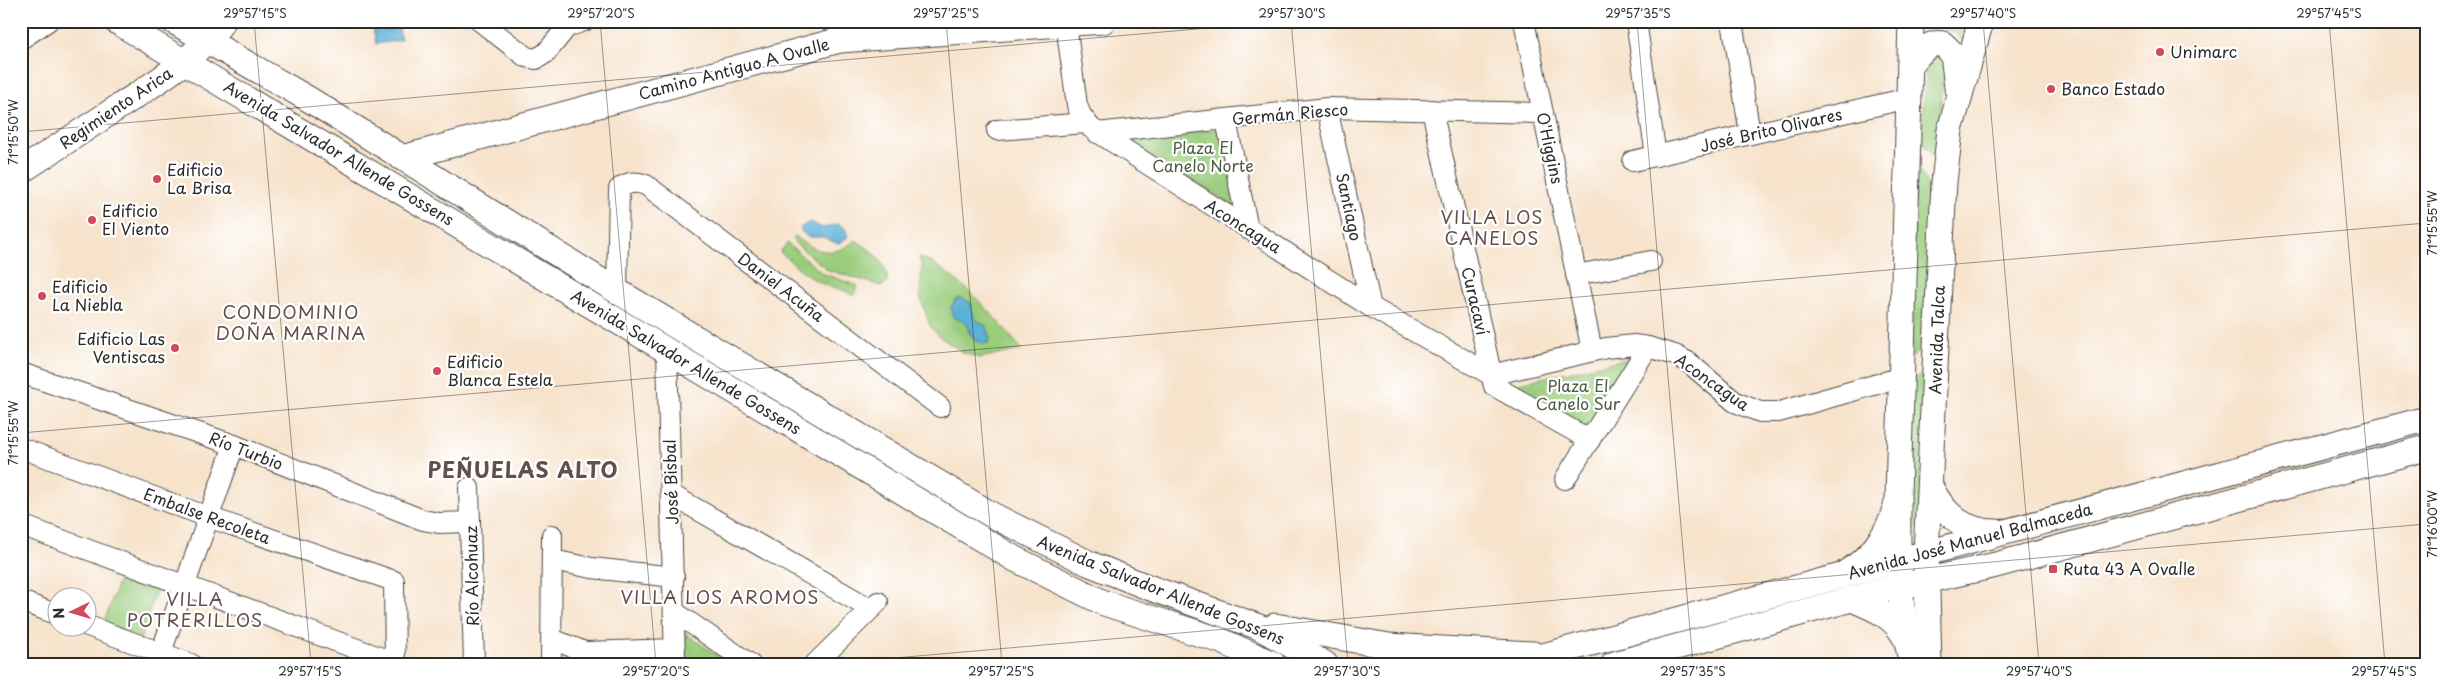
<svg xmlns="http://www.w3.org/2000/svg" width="2447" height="685" font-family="'Playpen Sans',sans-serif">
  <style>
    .green { fill: #9acc7b; stroke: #627c53; fill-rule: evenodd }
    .water { fill: #5cb1d8; stroke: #446e82 }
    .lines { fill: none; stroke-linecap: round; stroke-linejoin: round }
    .minor-casing { stroke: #4a4743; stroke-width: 22 }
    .major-casing { stroke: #4a4743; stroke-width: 27 }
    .minor { stroke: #fff; stroke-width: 20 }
    .major { stroke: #fff; stroke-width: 25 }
    .ticks { fill: none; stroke: #2b2b2b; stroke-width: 1; stroke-opacity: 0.45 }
    .poi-dot { fill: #d1495b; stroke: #fff; stroke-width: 2 }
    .labels { text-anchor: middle; stroke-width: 4.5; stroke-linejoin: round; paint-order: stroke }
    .poi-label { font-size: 16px; fill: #2b2b2b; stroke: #fff; text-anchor: start }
    .street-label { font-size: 16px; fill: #2b2b2b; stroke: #fff }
    .park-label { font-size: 16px; fill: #4c5b43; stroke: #fff }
    .neighbourhood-label { font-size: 18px; letter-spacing: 1px; fill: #63504e; stroke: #fff }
    .district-label { font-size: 21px; font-weight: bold; letter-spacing: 1px; fill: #63504e; stroke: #fff }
    .neatline { fill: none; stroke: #2b2b2b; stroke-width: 2 }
    .ticks-label { font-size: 12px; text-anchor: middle; fill: #2b2b2b }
  </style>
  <rect width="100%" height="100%" fill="#fff"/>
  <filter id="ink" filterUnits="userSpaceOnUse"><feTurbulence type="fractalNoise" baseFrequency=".02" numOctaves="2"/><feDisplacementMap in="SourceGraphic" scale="10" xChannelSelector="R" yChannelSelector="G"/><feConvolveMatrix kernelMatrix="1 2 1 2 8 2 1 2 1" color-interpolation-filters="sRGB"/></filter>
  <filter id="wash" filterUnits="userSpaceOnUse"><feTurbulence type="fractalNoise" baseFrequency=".0096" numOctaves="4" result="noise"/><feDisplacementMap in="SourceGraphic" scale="20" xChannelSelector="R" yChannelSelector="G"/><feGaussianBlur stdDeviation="1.12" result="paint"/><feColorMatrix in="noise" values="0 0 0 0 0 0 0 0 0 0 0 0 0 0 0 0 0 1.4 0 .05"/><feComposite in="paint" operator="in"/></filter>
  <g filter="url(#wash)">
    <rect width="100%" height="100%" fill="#f7e3cc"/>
    <g class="green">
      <polygon points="1929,21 1973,21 1966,45 1956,33 1942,28 1929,34"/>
      <polygon points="1937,52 1945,64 1935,159 1921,139 1927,60"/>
      <polygon points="1217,129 1225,136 1241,210 1124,139"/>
      <polygon points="1915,162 1930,190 1925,344 1912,358"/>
      <path d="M795,236C815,252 834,259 855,240C869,248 890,264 887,283L882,286L828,270L796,244L793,240Z"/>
      <path d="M787,243L822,273L858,286L853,296C843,288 832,288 821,283C806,276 792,262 780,252Z"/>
      <path d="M919,257C956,271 998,320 1022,350L979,358L962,352L940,337L930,326L920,296L922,266ZM960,298L970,302L975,319L989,331V342L987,343L976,341L969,333L966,322L953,317L951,307L955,300Z"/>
      <polygon points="1631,358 1590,426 1579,427 1510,385"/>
      <polygon points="1923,373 1919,526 1910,529 1910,382"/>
      <polygon points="120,577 156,590 141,638 103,625"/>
      <polygon points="680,630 730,664 681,664"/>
    </g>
    <g class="water">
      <polygon points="385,21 387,30 399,28 401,40 376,44 372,23"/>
      <polygon points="810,222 823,228 838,224 845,228 848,237 838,244 823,237 807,237 801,231 801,227"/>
      <path d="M960,298L970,302L975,319L986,326L990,338L987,343C973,344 970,333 966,322L953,317L951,307L956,300Z"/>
    </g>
  </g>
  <g filter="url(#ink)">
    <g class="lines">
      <defs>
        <g id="minor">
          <polyline points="480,21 526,57 536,59 546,53 567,27 584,21"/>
          <polyline points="1524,21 1592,351"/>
          <polyline points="1636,21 1656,156"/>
          <polyline points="1732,21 1750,134"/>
          <polyline points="1066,24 1077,105 1081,115 1091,128 1371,307 1491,375 1606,348 1634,345 1648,347 1675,355 1688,362 1735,402 1760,412 1779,412 1902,377"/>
          <polyline points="21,39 48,21"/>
          <polyline points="840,40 840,21"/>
          <polyline points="1327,108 1371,307"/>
          <polyline points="1432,110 1494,386 1590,440"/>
          <polyline points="1226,120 1248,229"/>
          <polyline points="997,130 1086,123"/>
          <polyline points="1097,133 1327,108 1543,113"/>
          <polyline points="1633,161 1909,98"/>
          <polyline points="1576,275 1651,261"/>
          <path d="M617,291L619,189C627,182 636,181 646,185L940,407"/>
          <polyline points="667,351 675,664"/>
          <polyline points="21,373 234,445 423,520 439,523 470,522"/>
          <polyline points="21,448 208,517 394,581 395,664"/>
          <polyline points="1565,479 1648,347"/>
          <polyline points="469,488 474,664"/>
          <polyline points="672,495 869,608"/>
          <polyline points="21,525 395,663"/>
          <polyline points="552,560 592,568 674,577"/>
          <polyline points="21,601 58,615"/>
          <polyline points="676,613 750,664"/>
          <polyline points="88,626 191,664"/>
          <polyline points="552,639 585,652 675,649"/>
          <polyline points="157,664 234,445"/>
          <polyline points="551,664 552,535"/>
          <polyline points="815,664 878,602"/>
        </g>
        <g id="major">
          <polyline points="116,21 1015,559 1104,603 1219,640 1273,664"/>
          <polyline points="173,21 310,100 617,291 992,515 1088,563 1145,586 1259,627 1325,664"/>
          <path d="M1911,21C1908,145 1905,269 1901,392C1899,478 1891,580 1912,664"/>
          <path d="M1910,65C1920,54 1927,41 1943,44L1953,54L1957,87"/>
          <polyline points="402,158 840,40 1103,21"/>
          <path d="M21,171C53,150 85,129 117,108C155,83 197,58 223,21"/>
          <path d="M1931,488C1945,515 1964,532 1996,532"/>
          <path d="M1847,572C1871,558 1889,533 1896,505"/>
          <path d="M1852,599C1876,609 1894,616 1906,639"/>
          <polyline points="1275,626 1389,646 1533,654"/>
          <polyline points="1513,664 2426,419"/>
          <polyline points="1614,664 1888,589 1996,565 2426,448"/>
          <polyline points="1929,664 1926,554 1944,182 1950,130 1981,21"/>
        </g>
      </defs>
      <use href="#minor" class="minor-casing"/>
      <use href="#major" class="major-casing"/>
      <use href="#minor" class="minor"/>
      <use href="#major" class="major"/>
    </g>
  </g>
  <path class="ticks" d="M254,21L311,664M600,21L656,664M946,21L1002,664M1291,21L1348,664M1637,21L1693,664M1983,21L2039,664M2329,21L2385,664M21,132L1288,21M21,433L2426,223M826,664L2426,524"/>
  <g class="poi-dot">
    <circle cx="2160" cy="52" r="5"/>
    <circle cx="2051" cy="89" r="5"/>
    <circle cx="157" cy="179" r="5"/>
    <circle cx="92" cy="220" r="5"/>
    <circle cx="42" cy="296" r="5"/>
    <circle cx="175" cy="348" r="5"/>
    <circle cx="437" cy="371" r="5"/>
    <rect x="2048" y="564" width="10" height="10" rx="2.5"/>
  </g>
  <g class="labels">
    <g class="poi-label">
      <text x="2170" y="58">Unimarc</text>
      <text x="2061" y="95">Banco Estado</text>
      <text x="167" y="176">Edificio<tspan x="167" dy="18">La Brisa</tspan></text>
      <text x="102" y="217">Edificio<tspan x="102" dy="18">El Viento</tspan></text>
      <text x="52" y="293">Edificio<tspan x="52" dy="18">La Niebla</tspan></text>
      <text x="165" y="345" text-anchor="end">Edificio Las<tspan x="165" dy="18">Ventiscas</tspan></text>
      <text x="447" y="368">Edificio<tspan x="447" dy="18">Blanca Estela</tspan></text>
      <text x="2063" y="575">Ruta 43 A Ovalle</text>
    </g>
    <g class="street-label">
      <text transform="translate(734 69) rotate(-15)" y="6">Camino Antiguo A Ovalle</text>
      <text transform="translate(116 108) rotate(-34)" y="6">Regimiento Arica</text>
      <text transform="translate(1290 114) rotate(-5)" y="6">Germán Riesco</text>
      <text transform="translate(1771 130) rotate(-13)" y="6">José Brito Olivares</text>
      <text transform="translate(1550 148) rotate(78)" y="6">O'Higgins</text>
      <text transform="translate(339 153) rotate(31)" y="6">Avenida Salvador Allende Gossens</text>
      <text transform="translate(1349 207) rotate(78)" y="6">Santiago</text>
      <text transform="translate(1243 226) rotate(32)" y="6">Aconcagua</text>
      <text transform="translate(781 287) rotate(37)" y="6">Daniel Acuña</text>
      <text transform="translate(1475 301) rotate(77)" y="6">Curacaví</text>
      <text transform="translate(1937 340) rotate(-88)" y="6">Avenida Talca</text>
      <text transform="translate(686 362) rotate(31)" y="6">Avenida Salvador Allende Gossens</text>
      <text transform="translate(1712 382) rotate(35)" y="6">Aconcagua</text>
      <text transform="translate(246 451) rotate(21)" y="6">Río Turbio</text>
      <text transform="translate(671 482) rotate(-92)" y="6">José Bisbal</text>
      <text transform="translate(207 516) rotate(20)" y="6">Embalse Recoleta</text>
      <text transform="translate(1970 541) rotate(-15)" y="6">Avenida José Manuel Balmaceda</text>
      <text transform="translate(472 576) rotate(-91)" y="6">Río Alcohuaz</text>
      <text transform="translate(1161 590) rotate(22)" y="6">Avenida Salvador Allende Gossens</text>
    </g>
    <g class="park-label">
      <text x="1203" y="154">Plaza El<tspan x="1203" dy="18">Canelo Norte</tspan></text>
      <text x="1578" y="392">Plaza El<tspan x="1578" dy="18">Canelo Sur</tspan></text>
    </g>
    <g class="neighbourhood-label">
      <text x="1492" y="224">VILLA LOS<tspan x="1492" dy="21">CANELOS</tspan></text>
      <text x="291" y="319">CONDOMINIO<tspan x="291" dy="21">DOÑA MARINA</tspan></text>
      <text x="720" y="604">VILLA LOS AROMOS</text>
      <text x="195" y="606">VILLA<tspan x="195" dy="21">POTRERILLOS</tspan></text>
    </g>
    <g class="district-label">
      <text x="523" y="478">PEÑUELAS ALTO</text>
    </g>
  </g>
  <rect width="2447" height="685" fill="none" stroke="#fff" stroke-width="55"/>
  <g transform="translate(72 612) rotate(265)"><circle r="24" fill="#ffffff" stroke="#aaaaaa"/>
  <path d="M0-4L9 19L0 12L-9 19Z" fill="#d1495b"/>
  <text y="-8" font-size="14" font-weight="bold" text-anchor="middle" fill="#2b2b2b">N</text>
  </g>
  <rect x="28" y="28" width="2392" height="630" class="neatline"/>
  <g class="ticks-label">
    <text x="255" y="18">29°57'15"S</text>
    <text x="601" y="18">29°57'20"S</text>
    <text x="946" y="18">29°57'25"S</text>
    <text x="1292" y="18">29°57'30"S</text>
    <text x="1638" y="18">29°57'35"S</text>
    <text x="1983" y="18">29°57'40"S</text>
    <text x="2329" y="18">29°57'45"S</text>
    <text transform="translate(14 132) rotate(-90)" y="4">71°15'50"W</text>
    <text transform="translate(2433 223) rotate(-90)" y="4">71°15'55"W</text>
    <text transform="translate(14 433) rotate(-90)" y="4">71°15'55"W</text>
    <text transform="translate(2433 524) rotate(-90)" y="4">71°16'00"W</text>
    <text x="310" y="676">29°57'15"S</text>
    <text x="656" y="676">29°57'20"S</text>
    <text x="1001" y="676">29°57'25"S</text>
    <text x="1347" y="676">29°57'30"S</text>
    <text x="1693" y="676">29°57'35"S</text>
    <text x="2039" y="676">29°57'40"S</text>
    <text x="2384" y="676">29°57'45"S</text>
  </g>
</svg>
